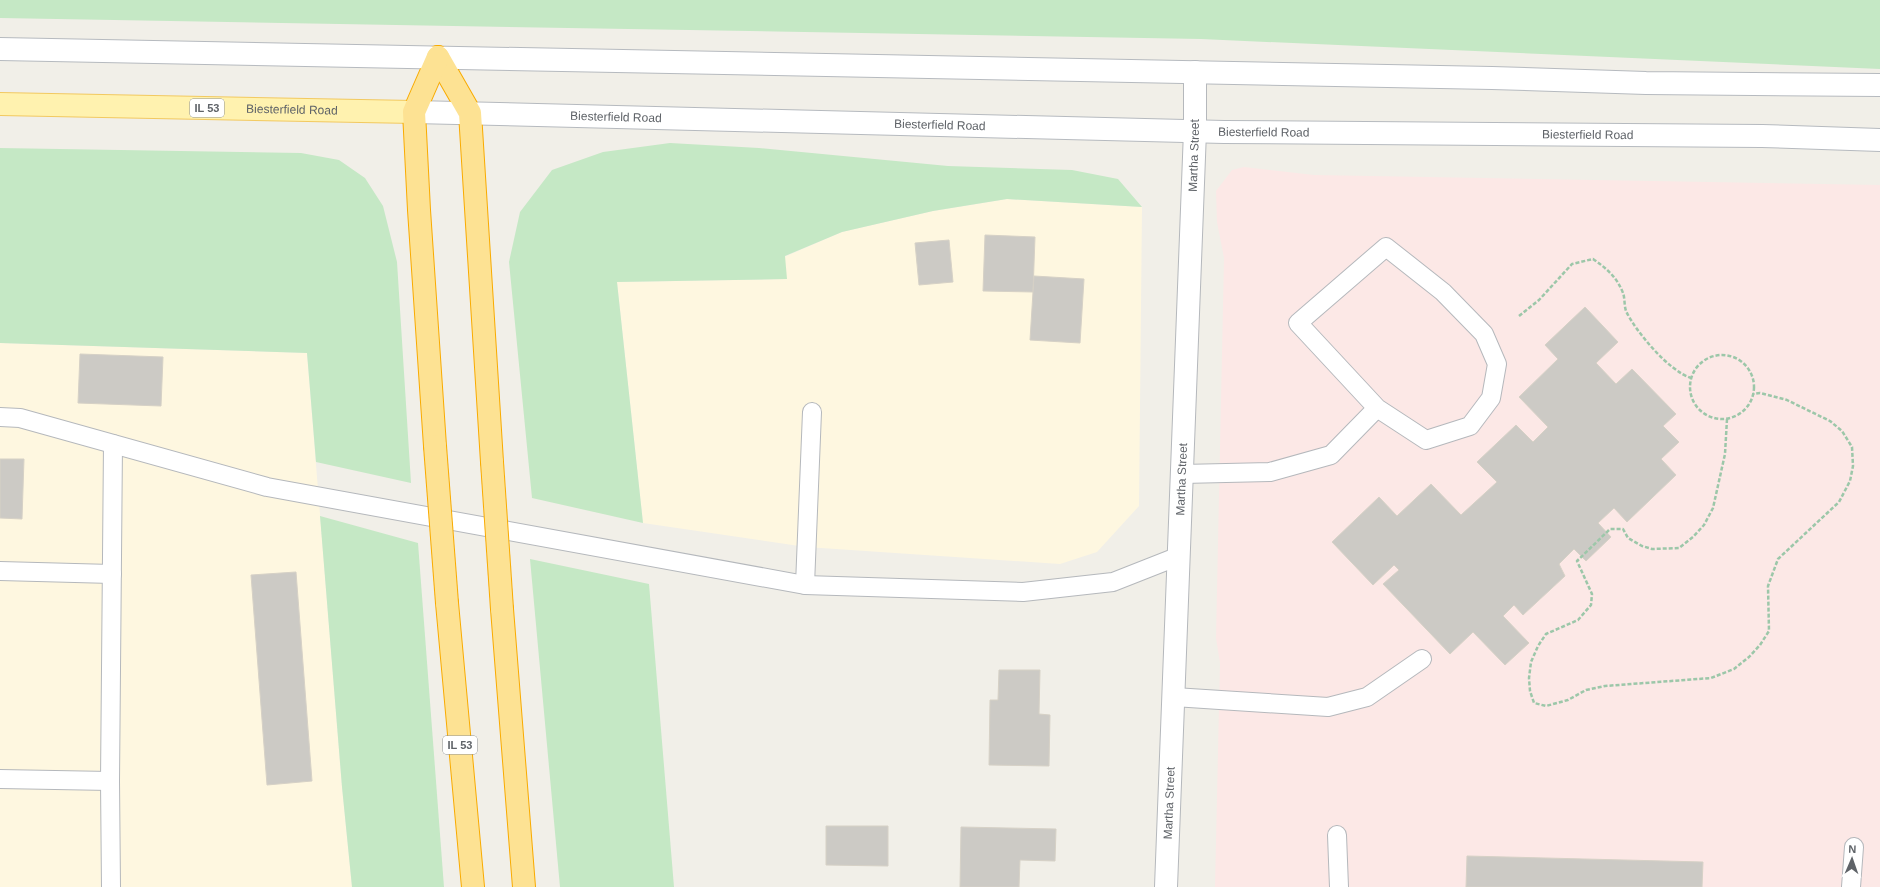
<svg xmlns="http://www.w3.org/2000/svg" width="1880" height="887" font-family="Arial,sans-serif">
  <style>
    .commercial { fill: #fef7e0 }
    .medical { fill: #fce8e6 }
    .green { fill: #c5e8c5 }
    .building { fill: #cccac5; stroke: #d6d1c6 }
    .lines { fill: none; stroke-linecap: round; stroke-linejoin: round }
    .lane-casing { stroke: #b5b8bc; stroke-width: 20 }
    .street-casing { stroke: #b5b8bc; stroke-width: 24 }
    .secondary-casing { stroke: #b6babf; stroke-width: 24 }
    .primary-casing { stroke: #f2c960; stroke-width: 24 }
    .highway-casing { stroke: #f9ab00; stroke-width: 24 }
    .path { stroke: #9cc7a9; stroke-width: 2.5; stroke-dasharray: 4 2; stroke-linecap: butt }
    .lane { stroke: #fff; stroke-width: 18 }
    .street { stroke: #fff; stroke-width: 22 }
    .secondary { stroke: #fff; stroke-width: 22 }
    .primary { stroke: #fff2af; stroke-width: 22 }
    .highway { stroke: #fde293; stroke-width: 22 }
    .highway-bridge-casing { stroke: #f9ab00; stroke-width: 24; stroke-linecap: butt }
    .highway-bridge { stroke: #fde293; stroke-width: 22 }
    .labels { text-anchor: middle; stroke-width: 3; stroke-linejoin: round; paint-order: stroke }
    .shield { fill: #fff; stroke: #8f9295; stroke-width: 1 }
    .shield-label { font-size: 11px; font-weight: bold; fill: #5f6368 }
    .street-label { font-size: 12px; fill: #5f6368; stroke: #fff }
  </style>
  <rect width="100%" height="100%" fill="#f1efe8"/>
  <g class="commercial">
    <polygon points="1007,199 1142,207 1139,506 1097,552 1060,564 806,547 643,523 617,282 786,279 784,257 842,232 933,211"/>
    <polygon points="0,343 307,353 342,787 352,887 0,887"/>
  </g>
  <polygon class="medical" points="1244,167 1314,175 1880,185 1880,887 1215,887 1220,663 1216,638 1224,258 1217,222 1216,191 1232,170"/>
  <g class="green">
    <polygon points="0,0 1880,0 1880,69 1201,39 0,18"/>
    <polygon points="670,143 759,148 948,166 1072,170 1118,179 1142,207 1007,199 933,211 842,232 785,256 787,279 617,282 643,523 532,498 509,262 520,212 552,170 603,152"/>
    <polygon points="0,148 301,153 339,160 365,178 383,206 397,262 411,483 316,462 307,353 0,343"/>
    <polygon points="320,516 418,543 444,887 352,887 342,787"/>
    <polygon points="530,559 649,584 674,887 560,887"/>
  </g>
  <g class="building">
    <polygon points="985,235 1035,237 1033,292 983,291"/>
    <polygon points="949,240 953,282 919,285 915,243"/>
    <polygon points="1034,276 1084,279 1080,343 1030,340"/>
    <polygon points="1585,307 1618,342 1596,363 1616,384 1632,369 1676,414 1663,426 1679,442 1661,459 1676,475 1627,522 1614,508 1598,523 1611,537 1586,561 1574,549 1559,564 1565,576 1523,615 1514,605 1503,616 1529,643 1505,665 1473,632 1450,654 1383,584 1399,570 1394,565 1373,585 1332,542 1379,497 1397,516 1431,484 1461,515 1497,482 1477,462 1516,425 1533,442 1548,427 1519,397 1558,359 1545,345"/>
    <polygon points="80,354 163,357 161,406 78,403"/>
    <polygon points="0,459 24,459 22,519 0,518"/>
    <polygon points="296,572 312,781 267,785 251,575"/>
    <polygon points="999,670 1040,670 1039,714 1050,715 1049,766 989,765 990,700 998,700"/>
    <polygon points="826,826 888,826 888,866 826,865"/>
    <polygon points="961,827 1056,829 1055,861 1020,860 1019,887 960,887"/>
    <polygon points="1467,856 1703,862 1702,887 1466,887"/>
  </g>
  <g class="lines">
    <defs>
      <g id="lane">
        <polyline points="0,417 20,418 267,487 805,585 1023,592 1113,582 1179,556"/>
        <polyline points="1182,474 1270,472 1331,455 1377,408 1426,440 1470,426 1491,398 1497,364 1484,334 1443,292 1386,247 1298,323 1377,408"/>
        <polyline points="0,571 112,574"/>
        <polyline points="805,585 812,412"/>
        <polyline points="1174,697 1328,707 1367,697 1422,659"/>
        <polyline points="0,779 110,781"/>
        <polyline points="1337,835 1339,887"/>
        <polyline points="111,887 110,781 113,444"/>
        <polyline points="1851,887 1854,847"/>
      </g>
      <g id="street">
        <path id="s1" d="M1166,887L1195,131V72"/>
      </g>
      <g id="secondary">
        <polyline points="0,49 1492,78 1646,83 1880,85"/>
        <path id="s2" d="M414,112L1224,132L1762,136L1880,140"/>
      </g>
      <g id="primary">
        <path id="s3" d="M0,104L414,112"/>
      </g>
      <g id="highway">
        <polyline points="438,57 470,113 492,462"/>
        <polyline points="435,446 419,210 414,112 438,57"/>
        <polyline points="447,603 473,887"/>
        <polyline points="502,609 524,887"/>
      </g>
    </defs>
    <use href="#lane" class="lane-casing"/>
    <use href="#street" class="street-casing"/>
    <use href="#secondary" class="secondary-casing"/>
    <use href="#primary" class="primary-casing"/>
    <use href="#highway" class="highway-casing"/>
    <g class="path">
      <path d="M1519,316L1539,300L1572,264L1593,259C1606,268 1617,277 1623,293C1625,298 1624,305 1626,311C1636,332 1669,371 1691,378"/>
      <circle cx="1722" cy="387" r="32"/>
      <polyline points="1727,419 1725,454 1713,508 1704,525 1693,537 1679,548 1652,549 1642,546 1628,538 1623,529 1610,529 1577,561 1592,594 1591,605 1578,620 1546,634 1538,646 1531,662 1529,678 1530,691 1534,703 1546,706 1568,700 1586,690 1605,686 1711,678 1734,669 1749,657 1760,645 1769,631 1768,586 1778,559 1839,502 1850,481 1853,466 1852,447 1842,431 1830,421 1787,400 1760,393 1753,394"/>
    </g>
    <use href="#lane" class="lane"/>
    <use href="#street" class="street"/>
    <use href="#secondary" class="secondary"/>
    <use href="#primary" class="primary"/>
    <use href="#highway" class="highway"/>
    <defs>
      <g id="highway-bridge">
        <polyline points="435,446 447,603"/>
        <polyline points="492,462 502,609"/>
      </g>
    </defs>
    <use href="#highway-bridge" class="highway-bridge-casing"/>
    <use href="#highway-bridge" class="highway-bridge"/>
  </g>
  <g class="labels">
    <g class="shield">
      <rect x="190" y="99" width="34" height="18" rx="3"/>
      <rect x="443" y="736" width="34" height="18" rx="3"/>
    </g>
    <g class="shield-label">
      <text x="207" y="112">IL 53</text>
      <text x="460" y="749">IL 53</text>
    </g>
    <g class="street-label">
      <text dy="4" stroke="none"><textPath href="#s3" startOffset="292">Biesterfield Road</textPath></text>
      <text dy="4" stroke="none"><textPath href="#s2" startOffset="202">Biesterfield Road</textPath></text>
      <text dy="4" stroke="none"><textPath href="#s2" startOffset="526">Biesterfield Road</textPath></text>
      <text dy="4" stroke="none"><textPath href="#s2" startOffset="850">Biesterfield Road</textPath></text>
      <text dy="4" stroke="none"><textPath href="#s2" startOffset="1174">Biesterfield Road</textPath></text>
      <text dy="4" stroke="none"><textPath href="#s1" startOffset="732">Martha Street</textPath></text>
      <text dy="4" stroke="none"><textPath href="#s1" startOffset="408">Martha Street</textPath></text>
      <text dy="4" stroke="none"><textPath href="#s1" startOffset="84">Martha Street</textPath></text>
    </g>
  </g>
  <g transform="translate(1852 859) rotate(2)" stroke="#ffffff" stroke-width="3" paint-order="stroke">
  <path d="M0-3L7 15L0 10L-7 15Z" fill="#5f6368"/>
  <text y="-6" font-size="11" font-weight="bold" text-anchor="middle" fill="#5f6368">N</text>
  </g>
</svg>
